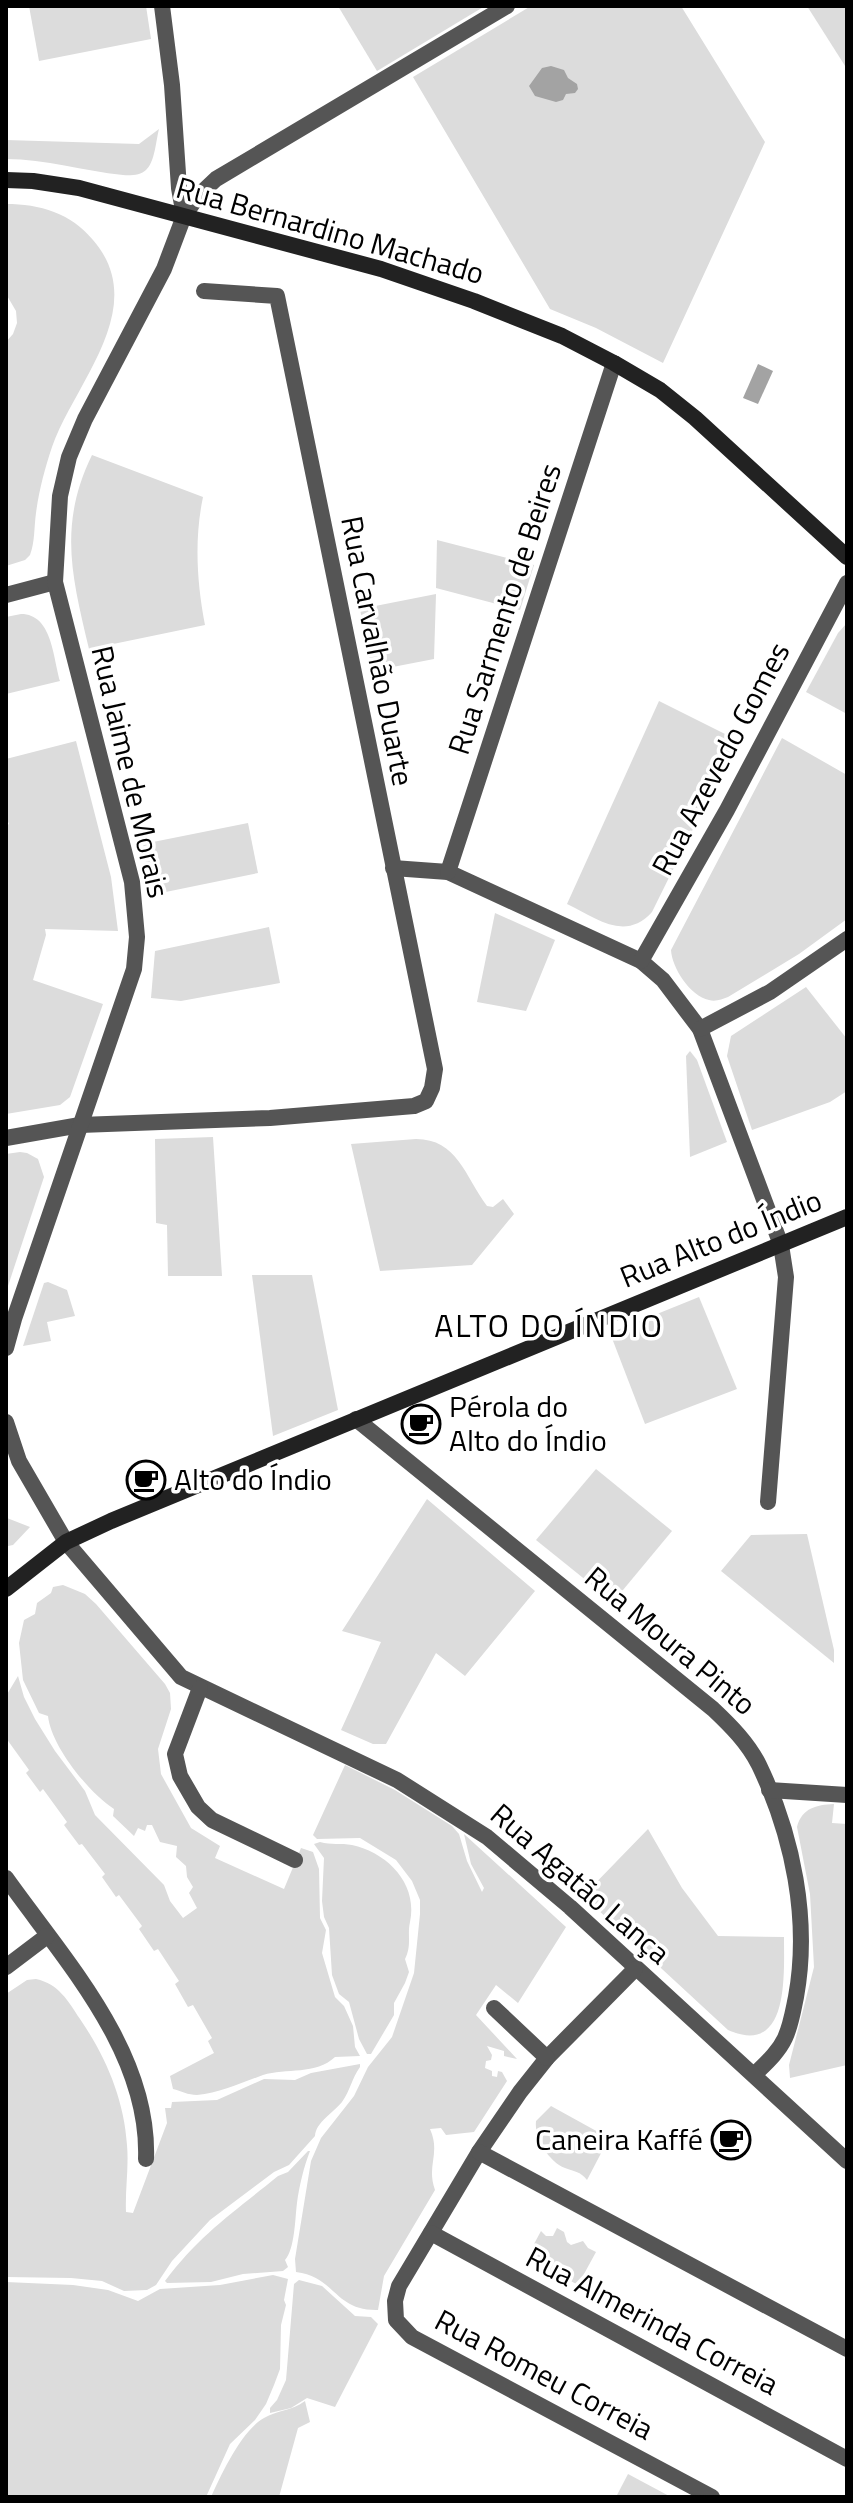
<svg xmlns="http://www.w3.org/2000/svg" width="853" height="2503" font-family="'Titillium Web',sans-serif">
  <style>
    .green { fill: #dcdcdc }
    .water { fill: #a3a3a3 }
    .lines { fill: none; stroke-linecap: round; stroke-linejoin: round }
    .street { stroke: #555; stroke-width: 16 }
    .secondary { stroke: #222; stroke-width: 16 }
    .labels { text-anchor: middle; stroke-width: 7; stroke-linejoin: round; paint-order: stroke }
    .street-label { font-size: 30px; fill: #000; stroke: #fff }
    .poi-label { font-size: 30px; fill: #000; stroke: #fff; text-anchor: start }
    .neighbourhood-label { font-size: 32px; letter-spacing: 2px; fill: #000; stroke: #fff }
  </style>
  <rect width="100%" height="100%" fill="#fff"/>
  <g class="green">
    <polygon points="29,6 146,6 151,39 39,61"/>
    <polygon points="338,6 485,6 377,71"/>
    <polygon points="531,6 681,6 765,142 663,363 596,328 550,309 413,77"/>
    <polygon points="807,6 847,6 847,69"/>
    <path d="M159,129C156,140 155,162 146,170C141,175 130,176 123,175C83,171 46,159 6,159V140L139,144Z"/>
    <path d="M6,204C40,204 71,213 93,240C151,307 75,382 52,447C45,468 39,490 36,513C34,527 35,542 30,555L25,560L6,566V342L13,334L17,323L16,311L6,294Z"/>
    <path d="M92,455L203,497C194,540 197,583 205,625L89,649C72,577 58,525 92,455Z"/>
    <polygon points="437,540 534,565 520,610 436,588"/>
    <polygon points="436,594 434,659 372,671 360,609"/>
    <path d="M21,614C52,614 53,657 60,681L6,694V617Z"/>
    <polygon points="847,623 847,714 806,692 838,633"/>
    <path d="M659,701L737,740L652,912C625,942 596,918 567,904Z"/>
    <path d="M782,738L847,775V919L799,954L728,997C722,999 716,1002 709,1000C690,996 672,968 671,950Z"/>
    <polygon points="76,741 111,877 118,931 45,929 46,935 33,980 103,1004 70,1097 60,1105 6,1114 6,826 9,824 6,817 6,759"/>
    <polygon points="248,823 258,873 151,895 143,844"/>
    <polygon points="495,913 555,940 526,1011 477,1002"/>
    <polygon points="269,927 280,983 181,1001 151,998 155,951"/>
    <polygon points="806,987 847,1039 847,1091 830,1102 752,1130 727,1056 731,1036"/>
    <polygon points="690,1051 697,1060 727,1142 690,1157 686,1056"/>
    <polygon points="213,1137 222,1276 168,1276 167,1225 156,1223 155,1139"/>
    <path d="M416,1139C457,1139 465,1176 487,1206L493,1207L503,1199L514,1214L472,1265L380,1271L351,1144Z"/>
    <polygon points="20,1152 27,1153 38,1159 44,1177 6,1292 6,1154"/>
    <polygon points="252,1275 312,1275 338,1410 273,1436"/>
    <polygon points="48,1282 67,1290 75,1316 47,1322 51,1341 23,1346 44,1283"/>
    <polygon points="699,1297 737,1389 645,1424 610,1333"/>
    <polygon points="596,1469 672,1531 613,1602 536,1540"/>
    <polygon points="6,1494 7,1518 30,1527 13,1545 8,1546"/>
    <polygon points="427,1499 535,1591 465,1676 436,1653 386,1744 373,1744 341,1730 381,1642 342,1631"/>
    <polygon points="807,1534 834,1650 834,1663 721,1571 751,1535"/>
    <path d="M63,1585L85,1594L96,1604L165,1684L170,1693L171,1709L158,1749L161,1774L191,1828L220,1846L215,1858L284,1889L301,1848L313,1852L319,1869L320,1918L326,1930L322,1953L335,1997L344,2006L353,2026L355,2047L360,2056L335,2057C316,2075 286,2068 263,2075C241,2083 220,2093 197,2095C188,2095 181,2091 173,2089L170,2076L214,2053L208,2041L212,2038L193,2005L188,2007L175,1984L179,1981L158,1949L154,1951L139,1929L142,1926L119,1895L116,1897L102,1877L105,1874L82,1844L79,1845L64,1825L67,1822L43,1789L40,1792L26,1773L29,1770L6,1738V1696L18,1676L24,1697L35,1719L55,1751L85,1791L95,1815L164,1885L170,1901L183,1918L197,1908L189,1893L193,1887L187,1877L186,1866L176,1857L177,1846L160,1842L152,1825H147L145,1831L138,1828L134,1836L113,1816L114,1809C89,1793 51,1746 48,1716L39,1713L23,1680L19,1643L24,1620L35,1614L37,1603L51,1593L53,1587Z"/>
    <path d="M345,1765L395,1790L452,1826L459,1834L467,1861L482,1892L484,1888L471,1864L464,1834L566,1927L518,2003L496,1985L476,2015L517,2059L504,2056V2051L487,2046L492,2055L491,2060L486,2061L485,2068L492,2071V2076L497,2077L498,2071L502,2072L507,2081L474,2132L446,2135L441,2128L430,2129C441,2154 426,2165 435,2190L384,2276L378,2310C334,2311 336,2277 296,2272L295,2259L311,2161L321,2138L354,2096L368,2067L392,2037L414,1973L420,1914V1900L412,1881L396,1860L360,1838L317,1839L313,1835Z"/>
    <path d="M834,1804L832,1823L847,1824V2065L790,2078L789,2065L814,1967L810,1894L797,1827C802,1808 816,1805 834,1804Z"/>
    <path d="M648,1829L682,1888L718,1936L784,1937C784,1977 789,2057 728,2030L583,1896Z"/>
    <path d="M320,1842C331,1845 341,1843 352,1845C388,1853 418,1884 410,1922C407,1936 412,1945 405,1959L409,1972L405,1983L394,2003V2015L371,2054H367L359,2039L349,2002L339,1994L332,1975L329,1928L324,1917L322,1901L324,1858L314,1844Z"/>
    <path d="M36,1979C59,1984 68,2001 80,2019C106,2057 124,2099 127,2145C129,2167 125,2190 126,2212L133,2213L167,2123L165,2108H171L172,2102L217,2100L264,2079L295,2080L311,2073L360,2064V2067C352,2078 350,2091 342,2102C333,2113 316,2122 315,2136L289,2165L274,2172L210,2220L172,2261L156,2285L147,2290L124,2291L102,2281L71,2278L6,2277V1994L27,1980Z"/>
    <path d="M551,2106L609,2138L587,2180C580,2171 575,2172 565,2168C549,2162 534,2138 536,2121Z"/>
    <path d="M308,2151H310C304,2166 299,2187 297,2203C295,2218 295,2249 285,2260L288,2267L283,2271L243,2274L211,2282L167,2283L165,2281C200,2234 234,2212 278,2176L288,2172Z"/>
    <polygon points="557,2228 564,2232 567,2242 571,2245 583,2241 588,2248 596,2252 578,2285 527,2257 541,2231 546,2236 553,2236"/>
    <polygon points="273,2275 288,2279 284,2300 286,2305 281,2325 280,2369 274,2385 266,2404 255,2420 230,2444 206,2497 6,2497 6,2282 73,2285 108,2290 138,2301 160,2289 220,2285"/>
    <polygon points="299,2280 322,2286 355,2316 371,2317 378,2324 335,2407 307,2398 291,2408 270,2413 270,2408 277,2400 286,2380 294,2284"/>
    <path d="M305,2401L310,2422L298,2428L279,2497H211C221,2475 242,2430 264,2418C277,2410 292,2411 305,2401Z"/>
    <polygon points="628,2474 671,2497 616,2497"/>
  </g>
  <g class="water">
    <polygon points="551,66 564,70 568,78 577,84 578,89 575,93 566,94 563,100 556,102 535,96 529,86 542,68"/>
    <polygon points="758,364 773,371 758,404 743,398"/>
  </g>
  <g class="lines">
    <g class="street">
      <polyline points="162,6 172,85 179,188 184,216"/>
      <polyline points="6,595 55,582"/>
      <polyline points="393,868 448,872 641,961 663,980 700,1029 781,1245 786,1277 768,1502"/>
      <polyline points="448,872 614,363"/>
      <polyline points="641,961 727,810 847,583"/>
      <polyline points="700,1029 770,992 847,939"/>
      <polyline points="6,1138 80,1125 270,1118 414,1106 426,1101 432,1088 435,1069 277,296 204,291"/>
      <polyline points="6,1348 14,1319 134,969 137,937 132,882 55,582 60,496 69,457 85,419 164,269 184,216 198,196 216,179 507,6"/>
      <path d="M356,1419L713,1709C731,1726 748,1743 759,1765C793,1836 810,1920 796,1997C793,2011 791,2025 785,2038C778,2053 765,2064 754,2075"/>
      <polyline points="6,1422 19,1461 66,1542 181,1677 397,1780 487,1837 570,1907 847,2161"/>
      <polyline points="200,1688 175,1754 180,1776 198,1807 212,1820 295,1860"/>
      <polyline points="769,1790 847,1795"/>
      <path d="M6,1878C65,1961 150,2052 146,2159"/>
      <polyline points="6,1967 47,1936"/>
      <polyline points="635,1969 547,2058 520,2092 479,2152 399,2286 395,2301 396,2320 412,2337 712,2497"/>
      <polyline points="494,2008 547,2058"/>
      <polyline points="479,2152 847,2349"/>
      <polyline points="431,2233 847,2459"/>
    </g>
    <g class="secondary">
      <polyline points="6,180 33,181 79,188 381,269 474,301 562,336 614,363 660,390 695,418 847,557"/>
      <polyline points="6,1589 66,1542 111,1521 847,1217"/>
    </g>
  </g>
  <defs>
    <symbol id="cafe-ring" viewBox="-11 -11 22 22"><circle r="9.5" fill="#fff" stroke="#000" stroke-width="1.5"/><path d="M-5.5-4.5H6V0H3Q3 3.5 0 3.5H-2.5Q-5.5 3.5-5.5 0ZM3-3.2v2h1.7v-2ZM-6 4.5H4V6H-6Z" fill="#000"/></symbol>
  </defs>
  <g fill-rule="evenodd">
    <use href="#cafe-ring" x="399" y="1402" width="44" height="44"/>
    <use href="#cafe-ring" x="124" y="1458" width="44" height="44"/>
    <use href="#cafe-ring" x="709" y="2118" width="44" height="44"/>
  </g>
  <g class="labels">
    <g class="street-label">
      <text transform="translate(330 231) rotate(16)" y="10">Rua Bernardino Machado</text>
      <text transform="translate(505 609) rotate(-72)" y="10">Rua Sarmento de Beires</text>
      <text transform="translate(377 651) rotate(79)" y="10">Rua Carvalhão Duarte</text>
      <text transform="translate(721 759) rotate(-62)" y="10">Rua Azevedo Gomes</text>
      <text transform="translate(130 772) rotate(77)" y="10">Rua Jaime de Morais</text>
      <text transform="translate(721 1239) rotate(-22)" y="10">Rua Alto do Índio</text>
      <text transform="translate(670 1641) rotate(40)" y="10">Rua Moura Pinto</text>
      <text transform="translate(580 1884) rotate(41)" y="10">Rua Agatão Lança</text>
      <text transform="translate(652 2321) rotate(28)" y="10">Rua Almerinda Correia</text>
      <text transform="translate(544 2375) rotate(28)" y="10">Rua Romeu Correia</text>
    </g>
    <g class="poi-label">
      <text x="449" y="1417">Pérola do<tspan x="449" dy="34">Alto do Índio</tspan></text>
      <text x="174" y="1490">Alto do Índio</text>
      <text x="703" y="2150" text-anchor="end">Caneira Kaffé</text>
    </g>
    <g class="neighbourhood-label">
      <text x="549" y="1337">ALTO DO ÍNDIO</text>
    </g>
  </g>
  <rect width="853" height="2503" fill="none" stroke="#000000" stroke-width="16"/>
</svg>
